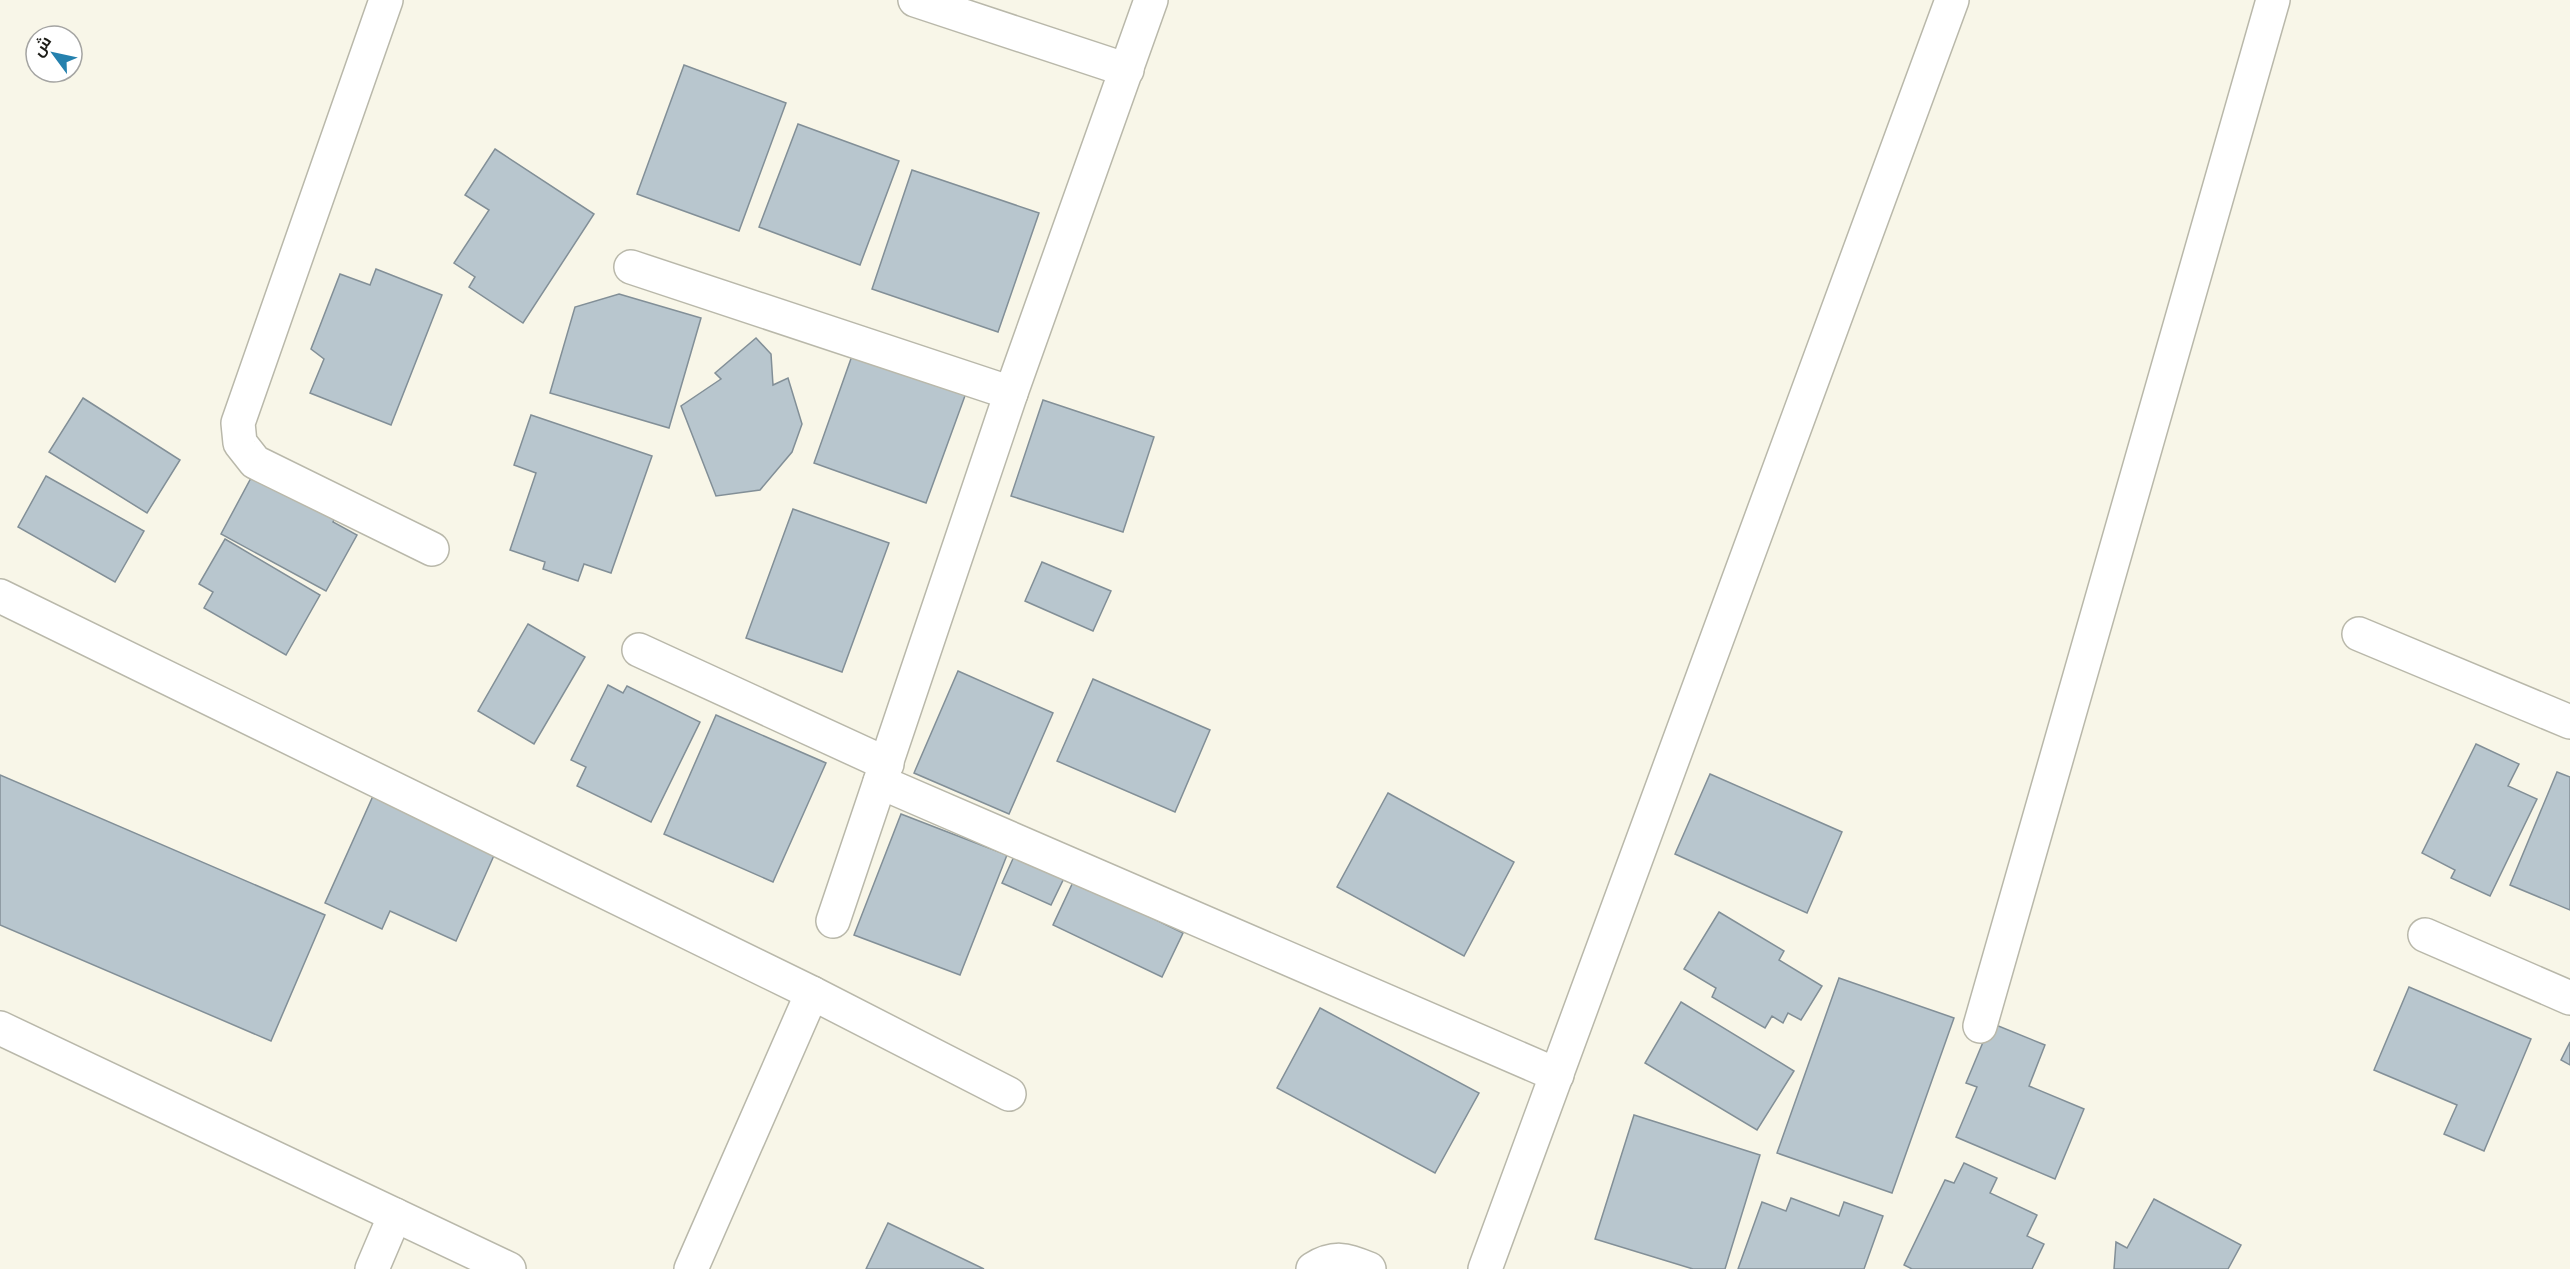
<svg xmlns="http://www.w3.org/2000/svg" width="2570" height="1269" font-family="'Times New Roman',Cairo,serif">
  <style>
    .building { fill: #b8c6ce; stroke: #828f97; stroke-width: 1.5 }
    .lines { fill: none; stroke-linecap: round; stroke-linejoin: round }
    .minor-casing { stroke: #b9b8aa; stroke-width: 36 }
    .minor { stroke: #fff; stroke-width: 33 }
  </style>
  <rect width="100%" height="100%" fill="#f8f6e8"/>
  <g class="building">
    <polygon points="684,65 786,103 739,231 637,194"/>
    <polygon points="798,124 899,161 860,265 759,227"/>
    <polygon points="495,149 594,214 523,323 469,287 475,277 454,263 489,210 465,195"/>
    <polygon points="912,170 1039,213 998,332 872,289"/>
    <polygon points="376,269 442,295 391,425 310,393 324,359 311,349 340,274 370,285"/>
    <polygon points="619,294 701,318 669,428 550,393 575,307"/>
    <polygon points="756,338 771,354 773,385 788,378 802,424 792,452 760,490 716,496 681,406 721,379 715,373"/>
    <polygon points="853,353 966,393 926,503 814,463"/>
    <polygon points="83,398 180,460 147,513 49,452"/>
    <polygon points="1043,400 1154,437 1123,532 1011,496"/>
    <polygon points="531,415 652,456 611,573 584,564 578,581 543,569 545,562 510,550 536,473 514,465"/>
    <polygon points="46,476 144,531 115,582 18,527"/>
    <polygon points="251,478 271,488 277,479 338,512 333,522 357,535 326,591 221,534"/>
    <polygon points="793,509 889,543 842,672 746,638"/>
    <polygon points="225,539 320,595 286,655 204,608 213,592 199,584"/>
    <polygon points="1042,562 1111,591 1093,631 1025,601"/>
    <polygon points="528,624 585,657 534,744 478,711"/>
    <polygon points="958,671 1053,713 1009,814 914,773"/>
    <polygon points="1093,679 1210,730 1175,812 1057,761"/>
    <polygon points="608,685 623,693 627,686 700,722 651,822 577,786 586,767 571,760"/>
    <polygon points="716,715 826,763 773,882 664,834"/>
    <polygon points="2476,744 2519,764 2508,786 2537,799 2490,896 2451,878 2455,870 2422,853"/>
    <polygon points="2557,772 2570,777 2570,910 2510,885"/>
    <polygon points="1710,774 1842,832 1807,913 1675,854"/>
    <polygon points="0,775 325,915 271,1041 0,925"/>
    <polygon points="1388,793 1514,862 1464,956 1337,887"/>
    <polygon points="373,796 496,851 456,941 390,911 382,929 325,903"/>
    <polygon points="901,814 1007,855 960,975 854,935"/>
    <polygon points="1016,852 1066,874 1051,905 1002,883"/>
    <polygon points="1074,880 1183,933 1162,977 1053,925"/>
    <polygon points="1719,912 1784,951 1779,960 1822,986 1801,1020 1788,1013 1783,1023 1772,1016 1765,1028 1712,997 1716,988 1684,969"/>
    <polygon points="1839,978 1954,1018 1892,1193 1777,1153"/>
    <polygon points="2409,987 2531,1039 2484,1151 2444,1134 2457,1105 2374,1070"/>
    <polygon points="1681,1002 1794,1071 1757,1130 1645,1063"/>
    <polygon points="1320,1008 1479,1093 1435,1173 1277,1088"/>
    <polygon points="1991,1023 2045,1045 2029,1086 2084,1109 2055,1179 1956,1137 1977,1087 1966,1083"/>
    <polygon points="2570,1042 2570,1065 2561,1060"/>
    <polygon points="1634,1115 1760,1155 1725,1269 1693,1269 1595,1239"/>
    <polygon points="1964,1163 1997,1178 1990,1193 2037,1215 2027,1236 2044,1244 2032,1269 1912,1269 1904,1265 1945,1180 1954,1183"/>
    <polygon points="1791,1198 1839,1216 1844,1202 1883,1216 1864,1269 1738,1269 1762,1202 1786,1211"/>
    <polygon points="2154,1199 2241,1245 2228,1269 2114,1269 2116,1242 2127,1248"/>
    <polygon points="888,1223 984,1269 866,1269"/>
  </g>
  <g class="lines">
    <defs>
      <g id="minor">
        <polyline points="386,0 238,423 240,443 255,462 432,549"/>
        <polyline points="915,0 1127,70"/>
        <polyline points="631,267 1011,393"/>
        <polyline points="0,596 812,993 1009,1094"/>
        <polyline points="2359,634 2570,722"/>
        <polyline points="639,650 887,764"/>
        <polyline points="880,782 1557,1075"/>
        <polyline points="833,921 1011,393 1151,0"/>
        <polyline points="2425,935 2570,998"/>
        <polyline points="1980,1026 2273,0"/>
        <polyline points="0,1028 509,1269"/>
        <polyline points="372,1269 395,1215"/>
        <polyline points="691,1269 812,993"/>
        <path d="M1313,1269C1334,1256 1346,1259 1369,1269"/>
        <polyline points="1485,1269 1952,0"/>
      </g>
    </defs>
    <use href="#minor" class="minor-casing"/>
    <use href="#minor" class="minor"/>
  </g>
  <g transform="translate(54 54) rotate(303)"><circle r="28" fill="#ffffff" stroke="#a4a4a2" stroke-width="1.5"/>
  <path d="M0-4.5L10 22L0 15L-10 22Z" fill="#2581ae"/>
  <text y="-9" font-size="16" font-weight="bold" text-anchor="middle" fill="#1c1c17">ش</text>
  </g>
</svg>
